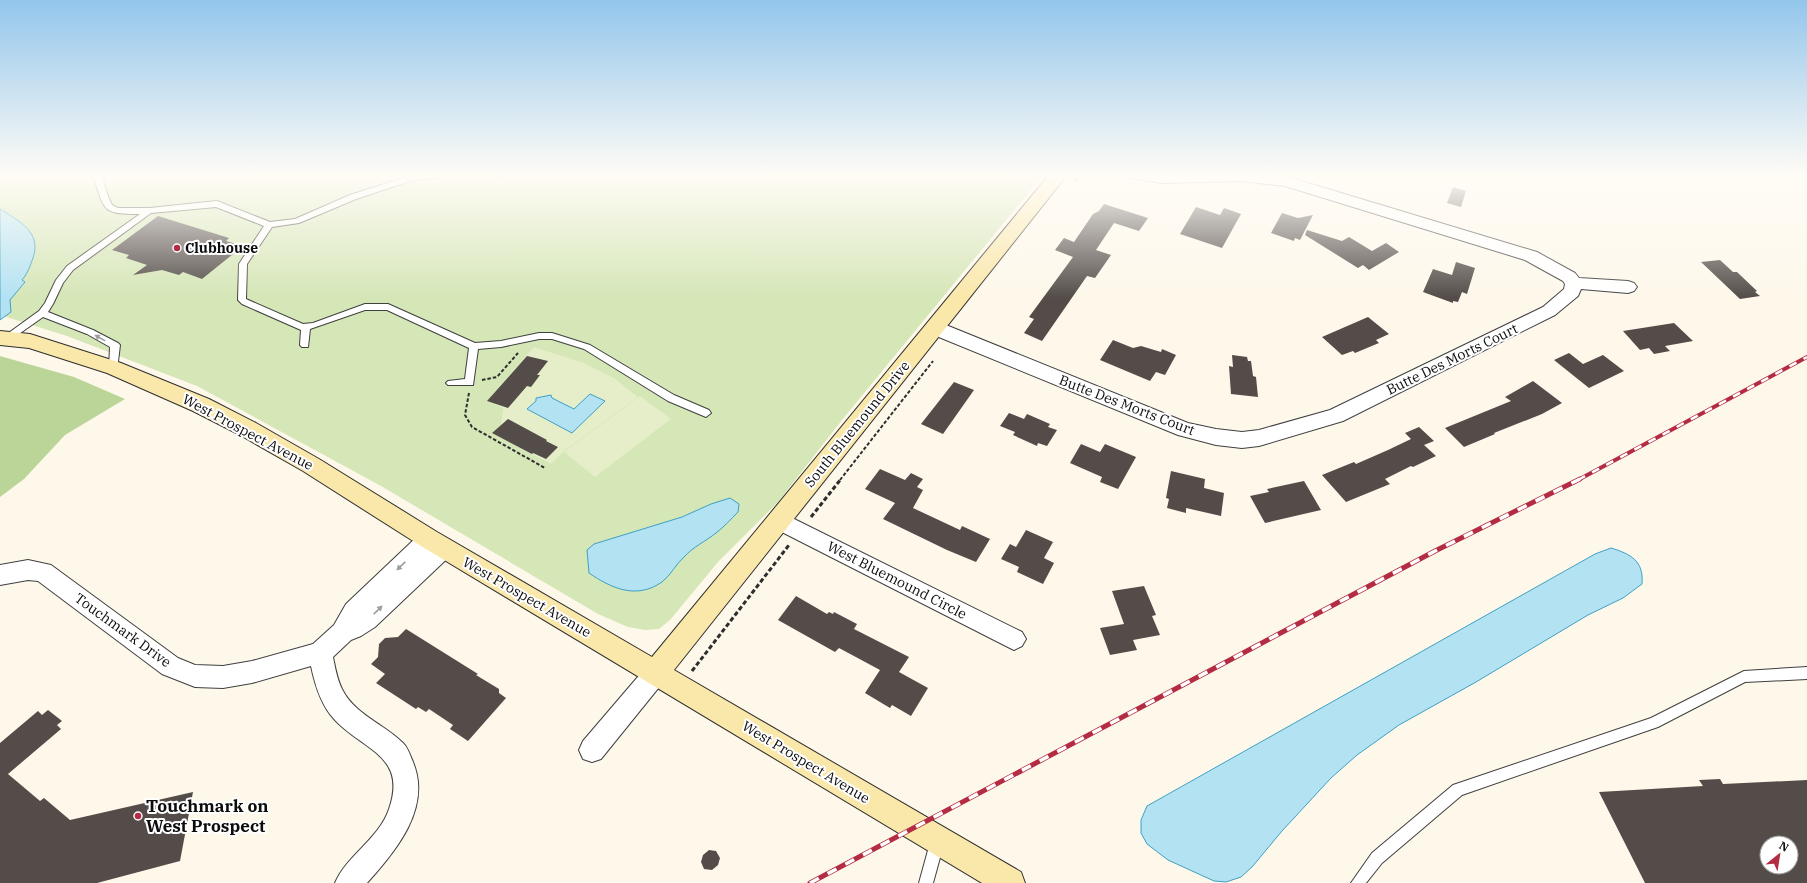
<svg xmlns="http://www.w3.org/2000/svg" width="1807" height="883" font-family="'IBM Plex Serif',serif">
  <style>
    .green { fill: #d5e6b7 }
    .forest { fill: #bbd598 }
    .pitch { fill: #e5edc9 }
    .water { fill: #b3e2f2; stroke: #3ea0c5 }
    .building { fill: #534c49; fill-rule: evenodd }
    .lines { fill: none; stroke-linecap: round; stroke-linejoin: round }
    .service-casing { stroke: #3f3f3f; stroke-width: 2 }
    .minor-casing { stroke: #3f3f3f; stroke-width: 2 }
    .secondary-casing { stroke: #2e2e2e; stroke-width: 2 }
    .path-far1 { stroke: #2e2e2e; stroke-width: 2; stroke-dasharray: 3.5 2; stroke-linecap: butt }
    .path { stroke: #2e2e2e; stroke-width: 3; stroke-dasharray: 4.5 2.5; stroke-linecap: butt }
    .service { fill: #fff; fill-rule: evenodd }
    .minor { fill: #fff; fill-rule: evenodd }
    .secondary { fill: #fae7aa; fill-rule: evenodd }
    .rail-far1-casing { stroke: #b32c44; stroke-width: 4 }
    .rail-casing { stroke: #b32c44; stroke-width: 5 }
    .rail-far1 { stroke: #fff; stroke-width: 2.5; stroke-dasharray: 8; stroke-linecap: butt }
    .rail { stroke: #fff; stroke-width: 3.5; stroke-dasharray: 10; stroke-linecap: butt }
    .oneway { fill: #9e9e9e }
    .poi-dot { fill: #b32c44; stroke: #fff; stroke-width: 1.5 }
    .labels { text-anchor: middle; stroke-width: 4; stroke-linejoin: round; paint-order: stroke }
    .poi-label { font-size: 14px; font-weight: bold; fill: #0c0c0c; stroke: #fff; text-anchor: start }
    .street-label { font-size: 14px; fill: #0c0c0c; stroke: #fff }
    .near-poi-label { font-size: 17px; font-weight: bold; fill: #0c0c0c; stroke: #fff; text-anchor: start }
  </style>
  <rect width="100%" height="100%" fill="#fef8eb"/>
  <polygon class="green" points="0,175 1043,175 842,420 778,502 718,562 670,620 659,629 645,630 628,627 598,614 381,486 197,386 67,336 0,315"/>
  <polygon class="forest" points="0,356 74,377 125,399 65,435 24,479 0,497"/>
  <g class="pitch">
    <polygon points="534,347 584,363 614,378 638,397 564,451 551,464 492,433 501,425 503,408 487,401"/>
    <polygon points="640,396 671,419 595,477 564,452"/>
  </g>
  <g class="water">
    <path d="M0,209C19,221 42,232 33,258C30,266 28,273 22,280L25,282L10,300L11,312L0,320Z"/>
    <polygon points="590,394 605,401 572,433 527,409 536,401 536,398 551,395 552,398 574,409"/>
    <path d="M730,498L739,504L738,512C731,519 724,527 716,533C706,541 693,547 684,557C676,564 671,575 662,582C636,600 611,588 589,573L587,550L594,544L682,517L711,504Z"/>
    <path d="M1611,548C1631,554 1644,561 1642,584L1623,598L1588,615L1476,682L1399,725L1357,755L1331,778L1282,831L1252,867L1241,877L1226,882L1214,881L1168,860L1147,844L1141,833V820L1147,806L1595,554Z"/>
  </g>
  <g class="building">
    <polygon points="1453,187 1466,191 1461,207 1447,203"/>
    <polygon points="1104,204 1148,218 1139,231 1114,223 1096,250 1111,255 1095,278 1087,276 1042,341 1024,333 1034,319 1029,317 1073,257 1055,250 1064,238 1074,242 1093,214 1099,211"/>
    <polygon points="1196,207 1220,215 1224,208 1241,214 1222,248 1180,234"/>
    <polygon points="1282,213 1298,218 1313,215 1300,240 1295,238 1294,241 1271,233"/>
    <polygon points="158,216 229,238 226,241 243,246 202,279 183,272 179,275 162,270 133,275 147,265 126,258 129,255 112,250"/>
    <polygon points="1307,230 1342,241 1349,237 1372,251 1386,243 1399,252 1369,270 1363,265 1358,268 1305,235"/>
    <polygon points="1720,260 1733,272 1737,272 1757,291 1755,292 1760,296 1740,299 1701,262"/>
    <polygon points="1456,262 1475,268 1467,294 1462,292 1458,302 1453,301 1453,303 1423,292 1433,269 1452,275"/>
    <polygon points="1368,317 1389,334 1376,340 1379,343 1355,353 1353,351 1342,355 1322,337"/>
    <polygon points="1674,323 1693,341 1665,346 1670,351 1654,354 1649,348 1640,350 1623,331"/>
    <polygon points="1113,340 1133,348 1141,346 1161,352 1162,349 1176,355 1165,375 1156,372 1150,381 1100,360"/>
    <polygon points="1569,353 1583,364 1603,355 1624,371 1589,388 1554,360"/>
    <polygon points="1232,355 1247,357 1248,361 1251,361 1253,376 1256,377 1258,397 1231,394 1229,366 1233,367"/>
    <polygon points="527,356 548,361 537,375 540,375 531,387 527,386 508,408 487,401"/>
    <polygon points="1533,381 1562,403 1542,414 1494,433 1495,434 1464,447 1445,428 1511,401 1505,397"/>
    <polygon points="954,382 974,390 943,434 921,424"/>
    <polygon points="1009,413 1024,419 1027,414 1050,424 1048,427 1057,430 1047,446 1038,443 1037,446 1013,435 1015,432 1000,426"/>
    <polygon points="508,419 547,440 546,441 558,447 546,459 533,453 532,454 492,433"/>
    <polygon points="1419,427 1434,441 1424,445 1436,456 1413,467 1411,466 1385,479 1390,484 1346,502 1322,475 1354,462 1356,464 1388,450 1411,439 1405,433"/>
    <polygon points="1081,444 1100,452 1105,444 1136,457 1118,489 1100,482 1102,477 1070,463"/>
    <polygon points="880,469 905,480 911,473 923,479 917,487 923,490 913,508 960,530 962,526 990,539 976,562 947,550 883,519 895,503 865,489"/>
    <polygon points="1171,471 1205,479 1204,488 1224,493 1221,516 1186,508 1186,513 1167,508 1169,499 1166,498"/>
    <polygon points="1304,481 1321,510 1265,523 1250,496 1269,492 1267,489"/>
    <polygon points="1026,530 1053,542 1044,558 1054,563 1043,584 1017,572 1019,567 1001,559 1010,544 1016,547"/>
    <polygon points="1144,586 1156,615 1152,616 1160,635 1133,640 1137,650 1110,655 1100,628 1124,624 1112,591"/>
    <polygon points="796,596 827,614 829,612 833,614 834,612 857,624 854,629 909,657 899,672 928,688 911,716 892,705 890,708 865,693 880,670 839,648 835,652 778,620"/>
    <polygon points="406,629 478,674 476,675 499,689 499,693 506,698 468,741 450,729 453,725 429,709 426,712 418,707 416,709 376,683 385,674 371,664 378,657 379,644 385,638 398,637"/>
    <polygon points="48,710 62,721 57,725 61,729 8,774 40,801 44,798 70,820 193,792 180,861 97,883 0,883 0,743 38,711 42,715"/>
    <path d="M1720,779L1723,784L1807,780V883H1645L1599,792L1703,786L1699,780ZM1767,843H1791V867H1767Z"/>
    <polygon points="709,850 716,851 720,858 718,865 712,870 704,869 701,862 703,855"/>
  </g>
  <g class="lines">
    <defs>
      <g id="service">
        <path d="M93,175H101L109,199L112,205L118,208H150L217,201L270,222L295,219L350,195L406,177L422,175H443L439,177L410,181L356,199L299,223L272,227L247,264L246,299L303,324L313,323L365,304H388L475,343L501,341L539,333H552L590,345L674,395L709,410L711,413L706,417L668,401L584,349L552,339H539L501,347L478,349L473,385H448L446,383L448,381L465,379L469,348L387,310H365L310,329L308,347H302L300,345L301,330L242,304L238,300L239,264L264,226L216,207L151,213L73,270L63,283L53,304L48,312L93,330L118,343L120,345L117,370H111L109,368L110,347L87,334L43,317L9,341H3L1,339L3,337L39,311L45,303L56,280L67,266L140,214C101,214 105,211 93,175Z"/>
        <polygon points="494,175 510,175 502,178"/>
        <polygon points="1807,667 1807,679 1745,682 1658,727 1462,795 1382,863 1366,883 1351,883 1372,853 1453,785 1651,718 1744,671"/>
        <polygon points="937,836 942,838 944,843 933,883 919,883 930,843 932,838"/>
      </g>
      <g id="minor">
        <polygon points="1129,175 1275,175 1288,177 1537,252 1575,273 1579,278 1628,281 1634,283 1637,287 1634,291 1628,293 1581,289 1578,296 1555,315 1343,421 1259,446 1242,448 1216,445 1178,435 929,333 926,328 929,323 935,322 941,323 1188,423 1216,429 1242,432 1259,430 1330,410 1543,307 1564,289 1565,284 1563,281 1525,260 1285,186 1240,181 1161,183 1131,178"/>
        <polygon points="780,512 1022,632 1026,639 1022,646 1014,650 1006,646 772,527 769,521 772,515"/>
        <path d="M429,530L437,533L439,540L443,539L451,541L454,548L451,555L375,627L361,636L351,640L333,657C335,667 337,679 342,689C354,714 384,724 403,743C408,748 410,755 413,762C432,808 396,851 367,883H335C347,855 379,839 389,809C408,755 362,750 334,719C321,705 315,685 311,666L252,683L223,688L195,687L162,674L38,581L28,580L0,585V565L28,560L51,565L178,658L195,665L223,666L252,661L313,644L334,625L346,604L421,533Z"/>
        <polygon points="656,662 664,665 668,673 664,681 601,759 592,762 583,759 579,750 583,741 648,665"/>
      </g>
      <polygon id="secondary" points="1049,175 1067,175 674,670 1021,872 1025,883 982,883 421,546 303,471 240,435 193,411 107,373 29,348 0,345 0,331 30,334 121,363 209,399 256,423 319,459 437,532 652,657"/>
    </defs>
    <use href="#service" class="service-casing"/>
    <use href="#minor" class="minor-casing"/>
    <use href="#secondary" class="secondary-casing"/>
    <g class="path-far1">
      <polyline points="1075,181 1079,175"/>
      <polyline points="482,380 497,377 518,353"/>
      <polyline points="469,393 465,415 472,427 545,468"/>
      <polyline points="840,480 933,361"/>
    </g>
    <g class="path">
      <polyline points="811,517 841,479"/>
      <polyline points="692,671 789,545"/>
    </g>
    <use href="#service" class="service"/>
    <use href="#minor" class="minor"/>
    <use href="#secondary" class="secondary"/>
    <defs>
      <polyline id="rail-far1" points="1578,480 1807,357"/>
      <polyline id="rail" points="810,883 1435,551 1580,479"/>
    </defs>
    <use href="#rail-far1" class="rail-far1-casing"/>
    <use href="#rail" class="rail-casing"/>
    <use href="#rail-far1" class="rail-far1"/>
    <use href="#rail" class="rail"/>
  </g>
  <defs><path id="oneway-solid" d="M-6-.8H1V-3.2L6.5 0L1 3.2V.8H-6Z"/></defs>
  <g class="oneway">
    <use href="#oneway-solid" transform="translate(100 338) rotate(-151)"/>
    <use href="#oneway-solid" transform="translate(401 566) rotate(136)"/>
    <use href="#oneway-solid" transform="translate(378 610) rotate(-44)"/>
  </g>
  <linearGradient id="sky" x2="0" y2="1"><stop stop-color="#93c6ec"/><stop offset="0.59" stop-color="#fffcf6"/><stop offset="1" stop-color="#fffcf6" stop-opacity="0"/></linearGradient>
  <rect width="1807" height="298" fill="url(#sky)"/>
  <g class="poi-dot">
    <circle cx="177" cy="248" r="4"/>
    <circle cx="138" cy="816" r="4"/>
  </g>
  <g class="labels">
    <g class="poi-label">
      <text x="185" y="253">Clubhouse</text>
    </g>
    <g class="street-label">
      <text transform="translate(1452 359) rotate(-26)" y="5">Butte Des Morts Court</text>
      <text transform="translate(1127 405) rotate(21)" y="5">Butte Des Morts Court</text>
      <text transform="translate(857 424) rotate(-51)" y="5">South Bluemound Drive</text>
      <text transform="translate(248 432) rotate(28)" y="5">West Prospect Avenue</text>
      <text transform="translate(897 580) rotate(27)" y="5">West Bluemound Circle</text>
      <text transform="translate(527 597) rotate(30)" y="5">West Prospect Avenue</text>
      <text transform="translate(123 630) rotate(36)" y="5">Touchmark Drive</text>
      <text transform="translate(806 762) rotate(31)" y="5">West Prospect Avenue</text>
    </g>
    <g class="near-poi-label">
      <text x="146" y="812">Touchmark on<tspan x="146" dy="20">West Prospect</tspan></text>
    </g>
  </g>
  <g transform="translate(1779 855) rotate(30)"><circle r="19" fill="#ffffff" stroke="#9e9e9e"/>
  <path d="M0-3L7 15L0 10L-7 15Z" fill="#b32c44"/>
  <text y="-6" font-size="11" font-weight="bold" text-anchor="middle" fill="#0c0c0c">N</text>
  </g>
</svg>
